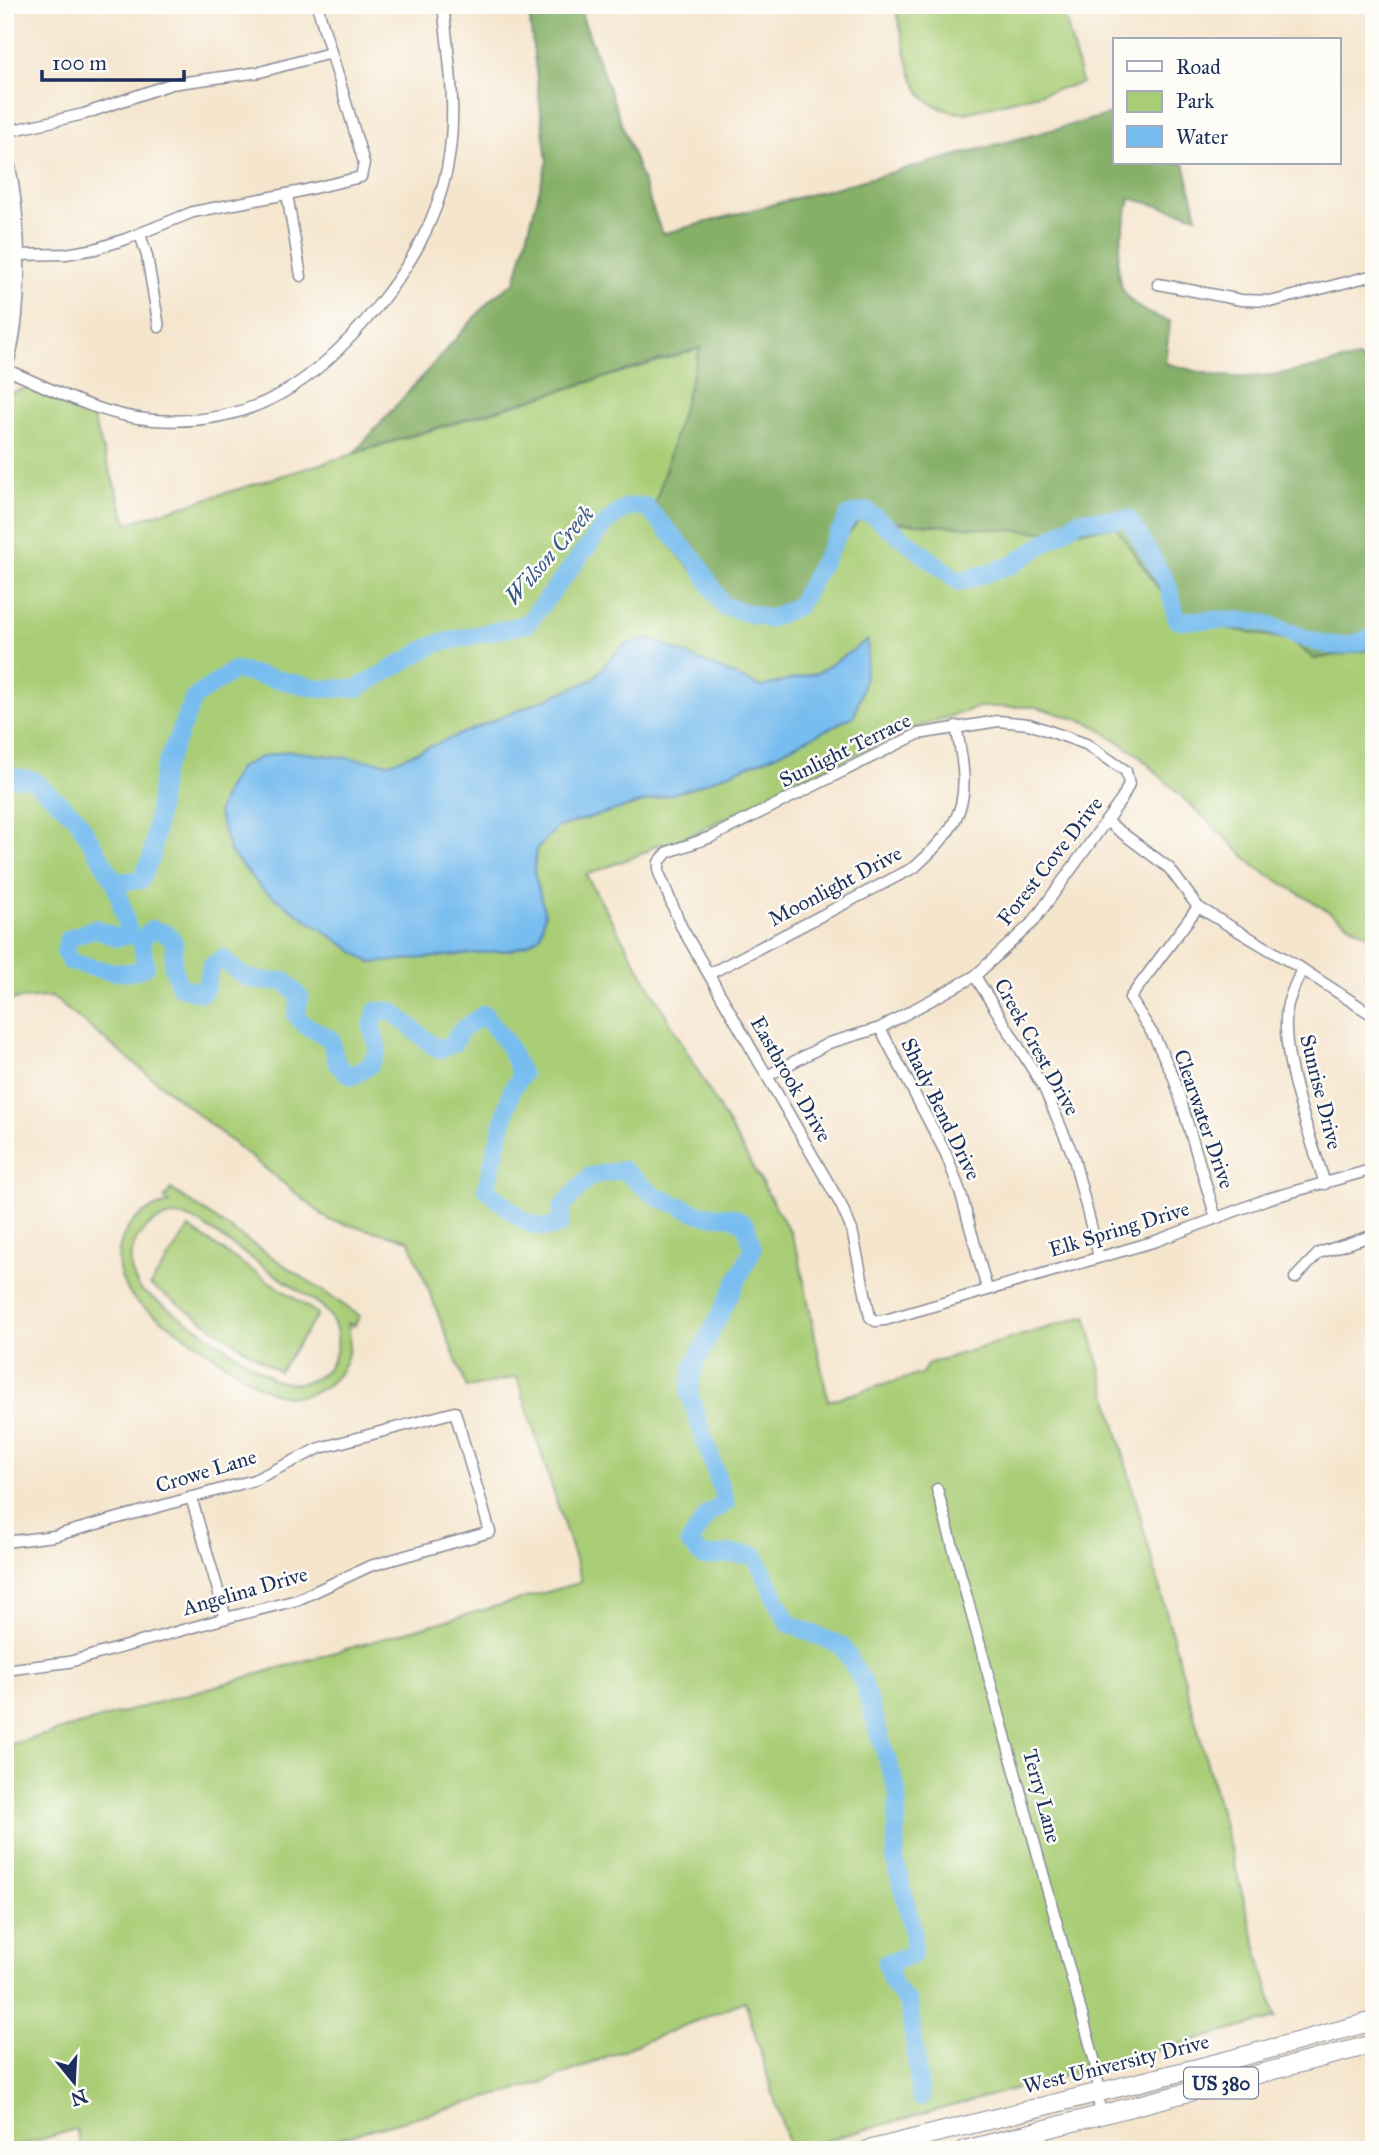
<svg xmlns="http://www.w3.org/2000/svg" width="1379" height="2155" font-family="'IM FELL Great Primer',serif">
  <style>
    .green { fill: #a9cd76; stroke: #627e6a; stroke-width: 2; fill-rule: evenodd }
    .forest { fill: #86b067; stroke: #507062; stroke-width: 2 }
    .water { fill: #78bdef; stroke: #4a76a6; stroke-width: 2 }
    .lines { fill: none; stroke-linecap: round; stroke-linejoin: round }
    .river { stroke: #78bdef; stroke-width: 18 }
    .minor-casing { stroke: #888a96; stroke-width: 13 }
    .trunk-casing { stroke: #888a96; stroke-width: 20 }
    .minor { stroke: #fff; stroke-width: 10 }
    .trunk { stroke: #fff; stroke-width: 18 }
    .labels { text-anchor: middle; stroke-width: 5; stroke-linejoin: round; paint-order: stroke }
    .shield { fill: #fdfcf7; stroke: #5f6c8c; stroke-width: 2 }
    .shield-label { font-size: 19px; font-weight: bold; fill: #1b2f5e }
    .street-label { font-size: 21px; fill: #1b2f5e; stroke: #fdfcf7 }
    .water-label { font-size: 23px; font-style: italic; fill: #375a8a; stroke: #fdfcf7 }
  </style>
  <rect width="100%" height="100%" fill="#fdfcf7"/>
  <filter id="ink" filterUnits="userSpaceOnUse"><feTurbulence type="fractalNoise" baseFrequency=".0143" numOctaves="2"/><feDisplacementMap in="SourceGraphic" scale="14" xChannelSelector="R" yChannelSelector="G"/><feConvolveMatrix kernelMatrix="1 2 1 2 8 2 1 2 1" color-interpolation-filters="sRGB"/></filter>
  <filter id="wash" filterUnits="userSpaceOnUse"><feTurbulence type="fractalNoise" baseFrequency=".00686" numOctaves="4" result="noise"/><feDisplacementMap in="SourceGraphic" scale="28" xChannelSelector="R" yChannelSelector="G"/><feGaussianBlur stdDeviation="1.57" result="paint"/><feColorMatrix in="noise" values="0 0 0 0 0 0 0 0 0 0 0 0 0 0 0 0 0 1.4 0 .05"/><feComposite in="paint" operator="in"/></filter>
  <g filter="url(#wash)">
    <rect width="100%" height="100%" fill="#f5e5cd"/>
    <g class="green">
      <path d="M895,5H1062L1082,83L965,113C950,113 929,106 920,92C908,74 901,28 895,5Z"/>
      <polygon points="701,348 696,365 781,620 859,520 1057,533 1116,527 1160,591 1188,621 1291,640 1314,659 1374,649 1374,939 1257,868 1137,754 1090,723 1036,707 979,707 926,724 883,741 695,833 670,843 655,845 646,852 586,875 791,1234 799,1257 828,1401 921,1374 928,1364 936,1361 1086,1316 1276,2018 790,2150 745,2001 542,2083 294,2150 82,2150 76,2129 5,2150 5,1746 582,1582 517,1377 467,1388 409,1240 329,1220 52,997 5,1000 5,394 27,388 92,416 127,523"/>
      <path d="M171,1189L360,1316L354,1326L348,1323C352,1343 349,1362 335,1378C322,1393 300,1399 281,1395C262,1391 245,1376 229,1366C201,1346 172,1327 144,1308C100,1275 115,1212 170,1203L164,1199ZM172,1216L185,1217L200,1223L323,1307C359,1346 322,1399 273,1379L142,1291C117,1261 136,1222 172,1216Z"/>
      <polygon points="189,1228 318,1314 279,1372 150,1285"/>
    </g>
    <path class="forest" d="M528,5H578L662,234L1115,113V163H1184L1197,216L1130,198C1118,255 1098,302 1170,321L1165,363C1188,369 1211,376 1234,377C1270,379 1322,365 1358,358L1374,369V649L1314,659L1291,640L1188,621L1161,591L1116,527L1057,533L859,520L780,621L715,596L650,522L700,348L354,453L492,298L515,282L547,161Z"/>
    <path class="water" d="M650,639L761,687L818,673L868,640C868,667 863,691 854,716L775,755L692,788L558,827L536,850L534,872L545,914L540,936L528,944L511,950L371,963L262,889L230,852L218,812L226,790L240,767L264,756L289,751L390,763L592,680L621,647L634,641Z"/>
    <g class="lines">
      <g class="river">
        <path d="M5,776L33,780L76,817L115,882L141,880L152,856L163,772L194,698L234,670L321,689L358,688L435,644L527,624L606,523L627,507L645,506L697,562L723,606L769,619L798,606L849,515L867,511L960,582L1012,565L1080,520L1129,519L1168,585L1177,620C1199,621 1239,618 1259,622C1302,632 1328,660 1374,636"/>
        <path d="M115,882L130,935L117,938L95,928L68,939L65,952L70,962C94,967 126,980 146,966L141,940L152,929L168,934L174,942L173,968L180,987L202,993L206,987L211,966L223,958C245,982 254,982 285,981L300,998L296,1015L303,1024L331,1039C335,1058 334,1067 353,1076L370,1065L378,1050L372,1027L376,1011H392L433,1046L441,1049L454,1043L460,1031L484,1014L507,1044L522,1075L512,1089L486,1188C508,1206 530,1236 560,1225L562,1207L590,1176L623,1170L655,1196L703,1215L734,1217L746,1225L753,1249L693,1368L689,1393L726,1503L709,1513L689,1543L703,1557L731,1554L755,1555L788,1623L842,1646L862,1680L898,1793L895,1859L913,1930V1955L886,1963L894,1987L909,2004L921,2098"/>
      </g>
    </g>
  </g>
  <g filter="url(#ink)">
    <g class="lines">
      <defs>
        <g id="minor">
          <polyline points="5,132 84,114 171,84 260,72 330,53"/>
          <path d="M5,148C22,201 25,317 6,369"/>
          <polyline points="287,194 301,276"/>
          <polyline points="140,234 147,256 159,327"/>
          <polyline points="17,255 66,254 95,249 126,239 193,212 297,192 361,177 364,163 317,5"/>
          <polyline points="1158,284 1241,300 1274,301 1374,275"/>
          <path d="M5,369C54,390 101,416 154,420C254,427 316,382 376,308C410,266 436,222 447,169C458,114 449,60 443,5"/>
          <polyline points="1106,821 1169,868 1198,907 1302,969 1374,1016"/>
          <polyline points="1198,907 1130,998 1155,1038 1174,1078 1216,1218"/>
          <path d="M1302,969C1297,980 1291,993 1288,1004C1277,1050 1311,1138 1325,1184"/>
          <path d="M709,974L915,867C969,818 970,796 956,726"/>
          <polyline points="975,976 1044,1088 1073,1155 1099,1257"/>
          <polyline points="880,1028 946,1154 961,1194 987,1289"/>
          <polyline points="767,1076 829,1043 880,1028 975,976 1033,922 1122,799 1129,784 1126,771 1086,744 1029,724 998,721 918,734 711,837 668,852 659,862 659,873 681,926 841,1205 852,1230 870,1317 875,1321 885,1320 1156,1241 1267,1199 1374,1169"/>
          <polyline points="1295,1278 1319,1253 1374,1235"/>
          <polyline points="937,1489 1095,2062 1099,2091 1099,2115"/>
          <polyline points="191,1497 226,1618"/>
          <polyline points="5,1542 54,1536 254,1480 320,1448 455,1412 490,1532 370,1566 297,1600 226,1618 69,1662 5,1670"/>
        </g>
        <g id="trunk">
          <polyline points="868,2150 1221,2062 1374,2021"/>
          <polyline points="965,2150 1374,2044"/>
        </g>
      </defs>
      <use href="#minor" class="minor-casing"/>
      <use href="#trunk" class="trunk-casing"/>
      <use href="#minor" class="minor"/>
      <use href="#trunk" class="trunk"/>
    </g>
  </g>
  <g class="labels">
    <rect class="shield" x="1184" y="2067.5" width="74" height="31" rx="5"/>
    <g class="shield-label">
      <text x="1221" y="2090">US 380</text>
    </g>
    <g class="street-label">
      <text transform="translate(845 750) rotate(-26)" y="7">Sunlight Terrace</text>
      <text transform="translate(1050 861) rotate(-52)" y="7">Forest Cove Drive</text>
      <text transform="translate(835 886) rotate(-28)" y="7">Moonlight Drive</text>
      <text transform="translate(1037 1047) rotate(61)" y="7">Creek Crest Drive</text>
      <text transform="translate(791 1079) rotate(60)" y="7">Eastbrook Drive</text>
      <text transform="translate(1321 1092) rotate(76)" y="7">Sunrise Drive</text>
      <text transform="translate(941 1109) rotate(64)" y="7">Shady Bend Drive</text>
      <text transform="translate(1204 1119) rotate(71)" y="7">Clearwater Drive</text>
      <text transform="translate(1119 1229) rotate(-17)" y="7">Elk Spring Drive</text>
      <text transform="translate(206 1471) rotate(-17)" y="7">Crowe Lane</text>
      <text transform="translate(245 1591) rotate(-16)" y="7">Angelina Drive</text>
      <text transform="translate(1042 1796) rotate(75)" y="7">Terry Lane</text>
      <text transform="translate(1116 2064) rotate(-14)" y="7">West University Drive</text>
    </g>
    <g class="water-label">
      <text transform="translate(549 555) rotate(-49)" y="8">Wilson Creek</text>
    </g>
  </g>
  <rect width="1379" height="2155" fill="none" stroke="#fdfcf7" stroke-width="28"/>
  <rect x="1113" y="38" width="228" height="126" fill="#fdfcf7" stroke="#a3aaba" stroke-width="2"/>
  <rect x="1127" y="61" width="35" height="10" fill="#ffffff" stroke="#a3aaba" stroke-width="2"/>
  <text x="1176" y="74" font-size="21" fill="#1b2f5e">Road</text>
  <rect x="1127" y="91" width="35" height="21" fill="#a9cd76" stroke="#a3aaba" stroke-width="2"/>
  <text x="1176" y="108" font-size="21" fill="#1b2f5e">Park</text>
  <rect x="1127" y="126" width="35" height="21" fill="#78bdef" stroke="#a3aaba" stroke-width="2"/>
  <text x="1176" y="144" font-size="21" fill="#1b2f5e">Water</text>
  <g transform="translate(74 2082) rotate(162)" stroke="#fdfcf7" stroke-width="5" paint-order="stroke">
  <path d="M0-5L12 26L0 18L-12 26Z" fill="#1b2f5e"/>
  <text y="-10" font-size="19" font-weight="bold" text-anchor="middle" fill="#1b2f5e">N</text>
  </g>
  <path d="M42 70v10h142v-10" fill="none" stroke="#1b2f5e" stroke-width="3.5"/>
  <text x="52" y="70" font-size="21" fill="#1b2f5e" stroke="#fdfcf7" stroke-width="5" paint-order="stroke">100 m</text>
</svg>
